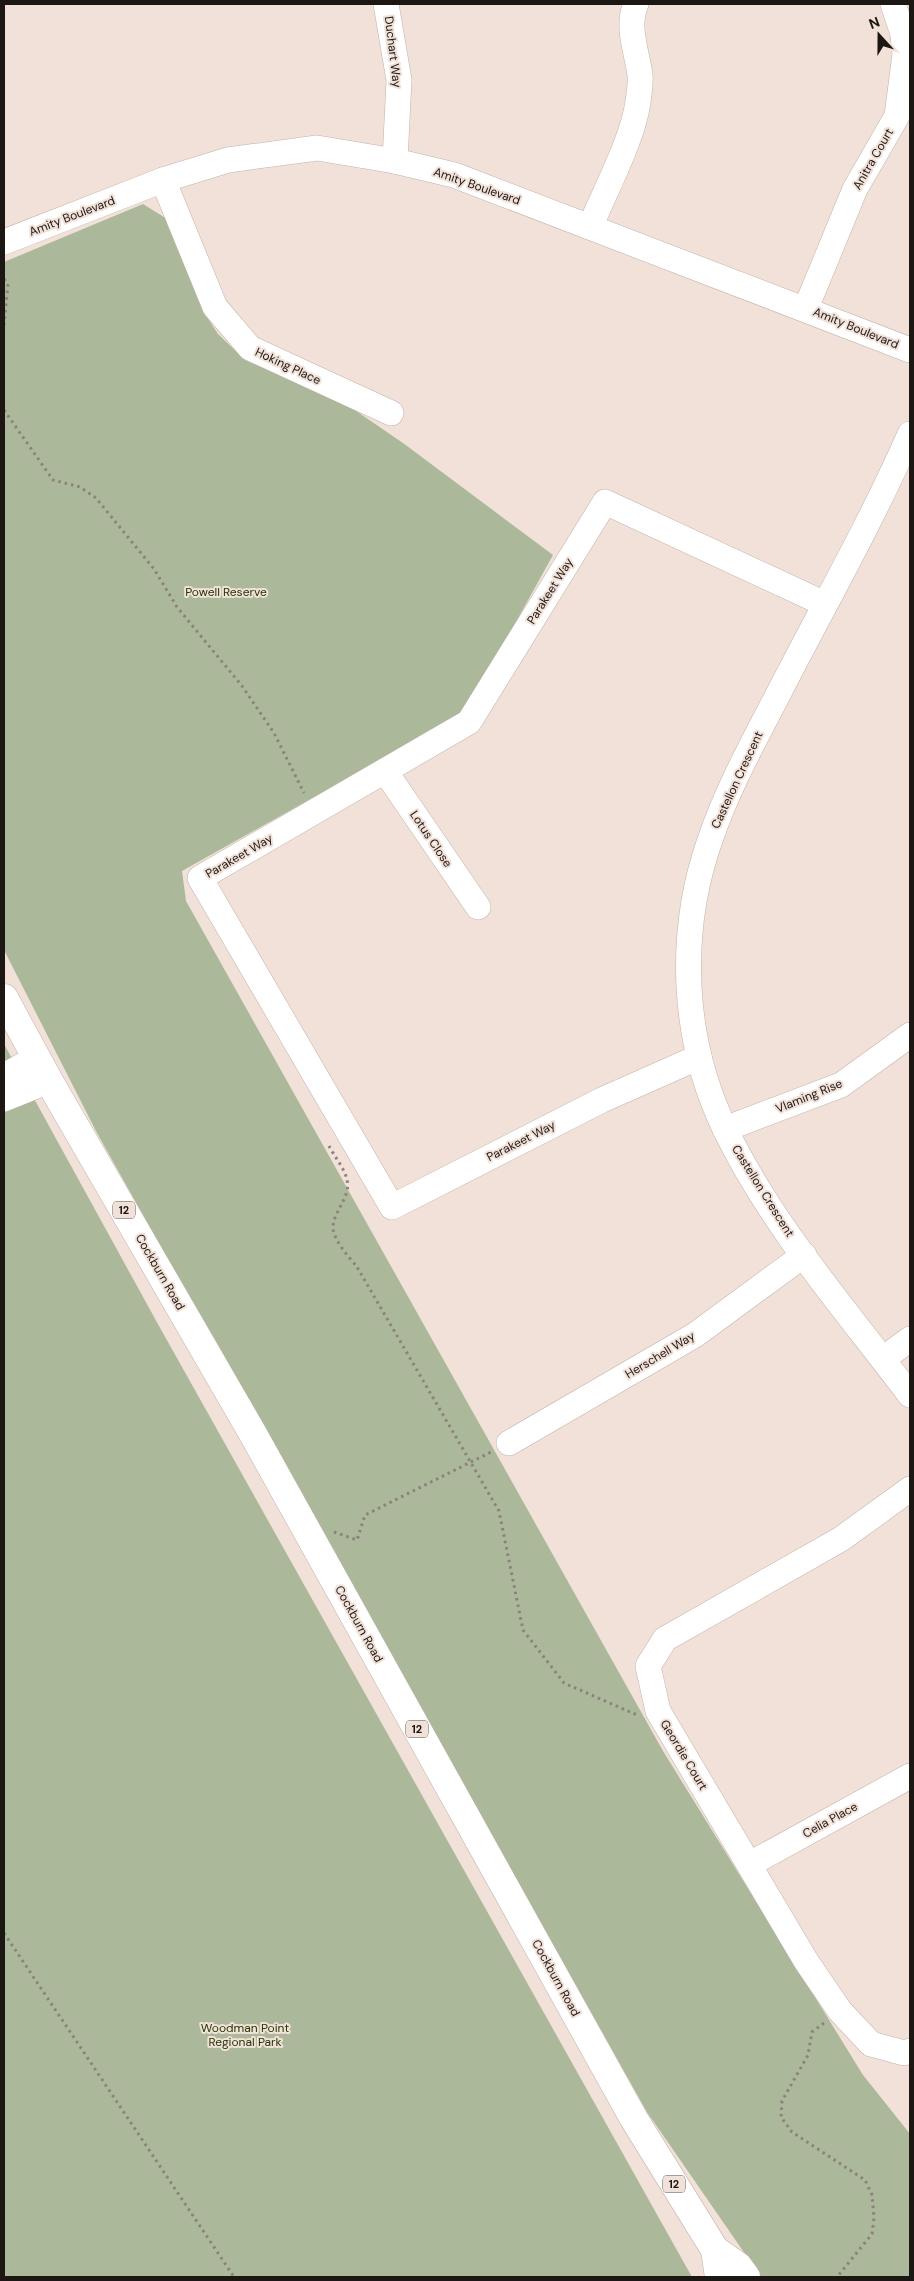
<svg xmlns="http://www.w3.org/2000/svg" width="914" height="2281" font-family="'DM Sans',sans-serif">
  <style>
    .green { fill: #abb99a }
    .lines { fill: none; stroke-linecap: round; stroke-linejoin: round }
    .minor-casing { stroke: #c3b3ab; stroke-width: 26 }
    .major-casing { stroke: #c3b3ab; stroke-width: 29 }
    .path { stroke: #8c817b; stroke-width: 3; stroke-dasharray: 2.5 4; stroke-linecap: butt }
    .minor { stroke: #fff; stroke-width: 25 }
    .major { stroke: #fff; stroke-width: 28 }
    .labels { text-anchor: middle; stroke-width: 4; stroke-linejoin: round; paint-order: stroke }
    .shield { fill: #f1e1d8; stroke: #5d544f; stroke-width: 1 }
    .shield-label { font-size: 11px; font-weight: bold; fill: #1d1714 }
    .street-label { font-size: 12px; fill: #1d1714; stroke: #f1e1d8 }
    .park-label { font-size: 12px; fill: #243601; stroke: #f1e1d8 }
  </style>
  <rect width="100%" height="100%" fill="#f1e1d8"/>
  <g class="green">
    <polygon points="143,204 167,219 203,311 218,334 245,360 340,400 403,443 553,555 466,712 182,871 186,901 663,1751 863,2075 910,2134 910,2277 761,2277 647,2112 97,1133 4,950 4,262"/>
    <polygon points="4,1044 159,1326 692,2277 4,2277"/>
  </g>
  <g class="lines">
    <defs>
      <g id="minor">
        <polyline points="386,4 399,80 395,161"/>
        <polyline points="163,180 215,307 250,348 391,413"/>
        <path d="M590,227C605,191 633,139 638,102C639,93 641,83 640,75C637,52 626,26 636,4"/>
        <polyline points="4,242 163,180 228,160 317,148 395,161 454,175 910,350"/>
        <polyline points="806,308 855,189 897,116 905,54 903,34 893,4"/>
        <path d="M910,434C873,518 828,598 786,679C759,732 729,784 710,840C677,934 682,1040 725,1129C772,1226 846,1310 910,1395"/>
        <polyline points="385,771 478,907"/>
        <polyline points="699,1057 602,1100 392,1207 200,878 469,722 605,502 825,604"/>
        <polyline points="4,1076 36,1058"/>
        <polyline points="4,1099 49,1081"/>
        <polyline points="725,1129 841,1085 910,1035"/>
        <polyline points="883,1359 910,1339"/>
        <polyline points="509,1443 695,1335 804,1255"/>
        <polyline points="910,1489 841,1539 665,1639 648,1666 658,1711 806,1961 840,2011 871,2044 904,2053 910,2051"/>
        <polyline points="750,1864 910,1776"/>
      </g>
      <g id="major">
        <polyline points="4,998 49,1081 253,1434 634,2119 715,2250 738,2266 746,2277"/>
        <polyline points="715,2250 719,2277"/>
      </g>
    </defs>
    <use href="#minor" class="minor-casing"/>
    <use href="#major" class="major-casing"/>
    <g class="path">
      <polyline points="4,279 8,284 4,325"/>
      <polyline points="4,410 53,480 80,487 96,498 154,569 177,607 242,686 274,733 304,793"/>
      <path d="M329,1146C334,1156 345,1169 347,1180C351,1198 333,1211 333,1228C334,1241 349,1257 357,1267L499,1511L523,1630L564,1683L637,1715"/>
      <polyline points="334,1532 357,1540 365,1515 491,1452"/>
      <polyline points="4,1933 234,2277"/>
      <polyline points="824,2023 812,2032 808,2055 782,2101 781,2117 792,2132 865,2180 872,2195 874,2218 872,2234 837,2277"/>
    </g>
    <use href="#minor" class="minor"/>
    <use href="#major" class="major"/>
  </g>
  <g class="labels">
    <g class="shield">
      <rect x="113" y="1201.5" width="22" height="17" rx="4"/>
      <rect x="406" y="1720.5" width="22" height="17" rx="4"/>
      <rect x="663" y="2175.5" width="22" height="17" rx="4"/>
    </g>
    <g class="shield-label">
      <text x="124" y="1214">12</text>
      <text x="417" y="1733">12</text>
      <text x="674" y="2188">12</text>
    </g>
    <g class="street-label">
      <text transform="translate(393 52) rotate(83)" y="4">Duchart Way</text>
      <text transform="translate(873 159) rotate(-60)" y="4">Anitra Court</text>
      <text transform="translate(477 186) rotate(19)" y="4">Amity Boulevard</text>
      <text transform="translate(72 216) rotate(-21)" y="4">Amity Boulevard</text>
      <text transform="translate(856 328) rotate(22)" y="4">Amity Boulevard</text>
      <text transform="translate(288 366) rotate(25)" y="4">Hoking Place</text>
      <text transform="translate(550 591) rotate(-58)" y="4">Parakeet Way</text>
      <text transform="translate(737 780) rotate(-65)" y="4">Castellon Crescent</text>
      <text transform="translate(431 839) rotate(56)" y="4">Lotus Close</text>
      <text transform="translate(239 856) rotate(-30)" y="4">Parakeet Way</text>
      <text transform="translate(809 1096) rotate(-22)" y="4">Vlaming Rise</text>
      <text transform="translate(521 1141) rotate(-27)" y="4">Parakeet Way</text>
      <text transform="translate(763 1191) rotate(58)" y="4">Castellon Crescent</text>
      <text transform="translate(160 1272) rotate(60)" y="4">Cockburn Road</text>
      <text transform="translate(660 1355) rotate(-31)" y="4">Herschell Way</text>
      <text transform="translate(359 1624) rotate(61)" y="4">Cockburn Road</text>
      <text transform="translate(684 1755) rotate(59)" y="4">Geordie Court</text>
      <text transform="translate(830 1820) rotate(-29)" y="4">Celia Place</text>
      <text transform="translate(556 1978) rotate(61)" y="4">Cockburn Road</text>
    </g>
    <g class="park-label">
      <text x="226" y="596">Powell Reserve</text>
      <text x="245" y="2032">Woodman Point<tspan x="245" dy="14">Regional Park</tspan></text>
    </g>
  </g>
  <rect width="914" height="2281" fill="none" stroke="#1d1714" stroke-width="10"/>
  <g transform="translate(879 35) rotate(339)" stroke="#f1e1d8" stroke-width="4" paint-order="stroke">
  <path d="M0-4L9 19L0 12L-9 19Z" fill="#1d1714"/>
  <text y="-8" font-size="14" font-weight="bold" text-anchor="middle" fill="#1d1714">N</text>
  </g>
</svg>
